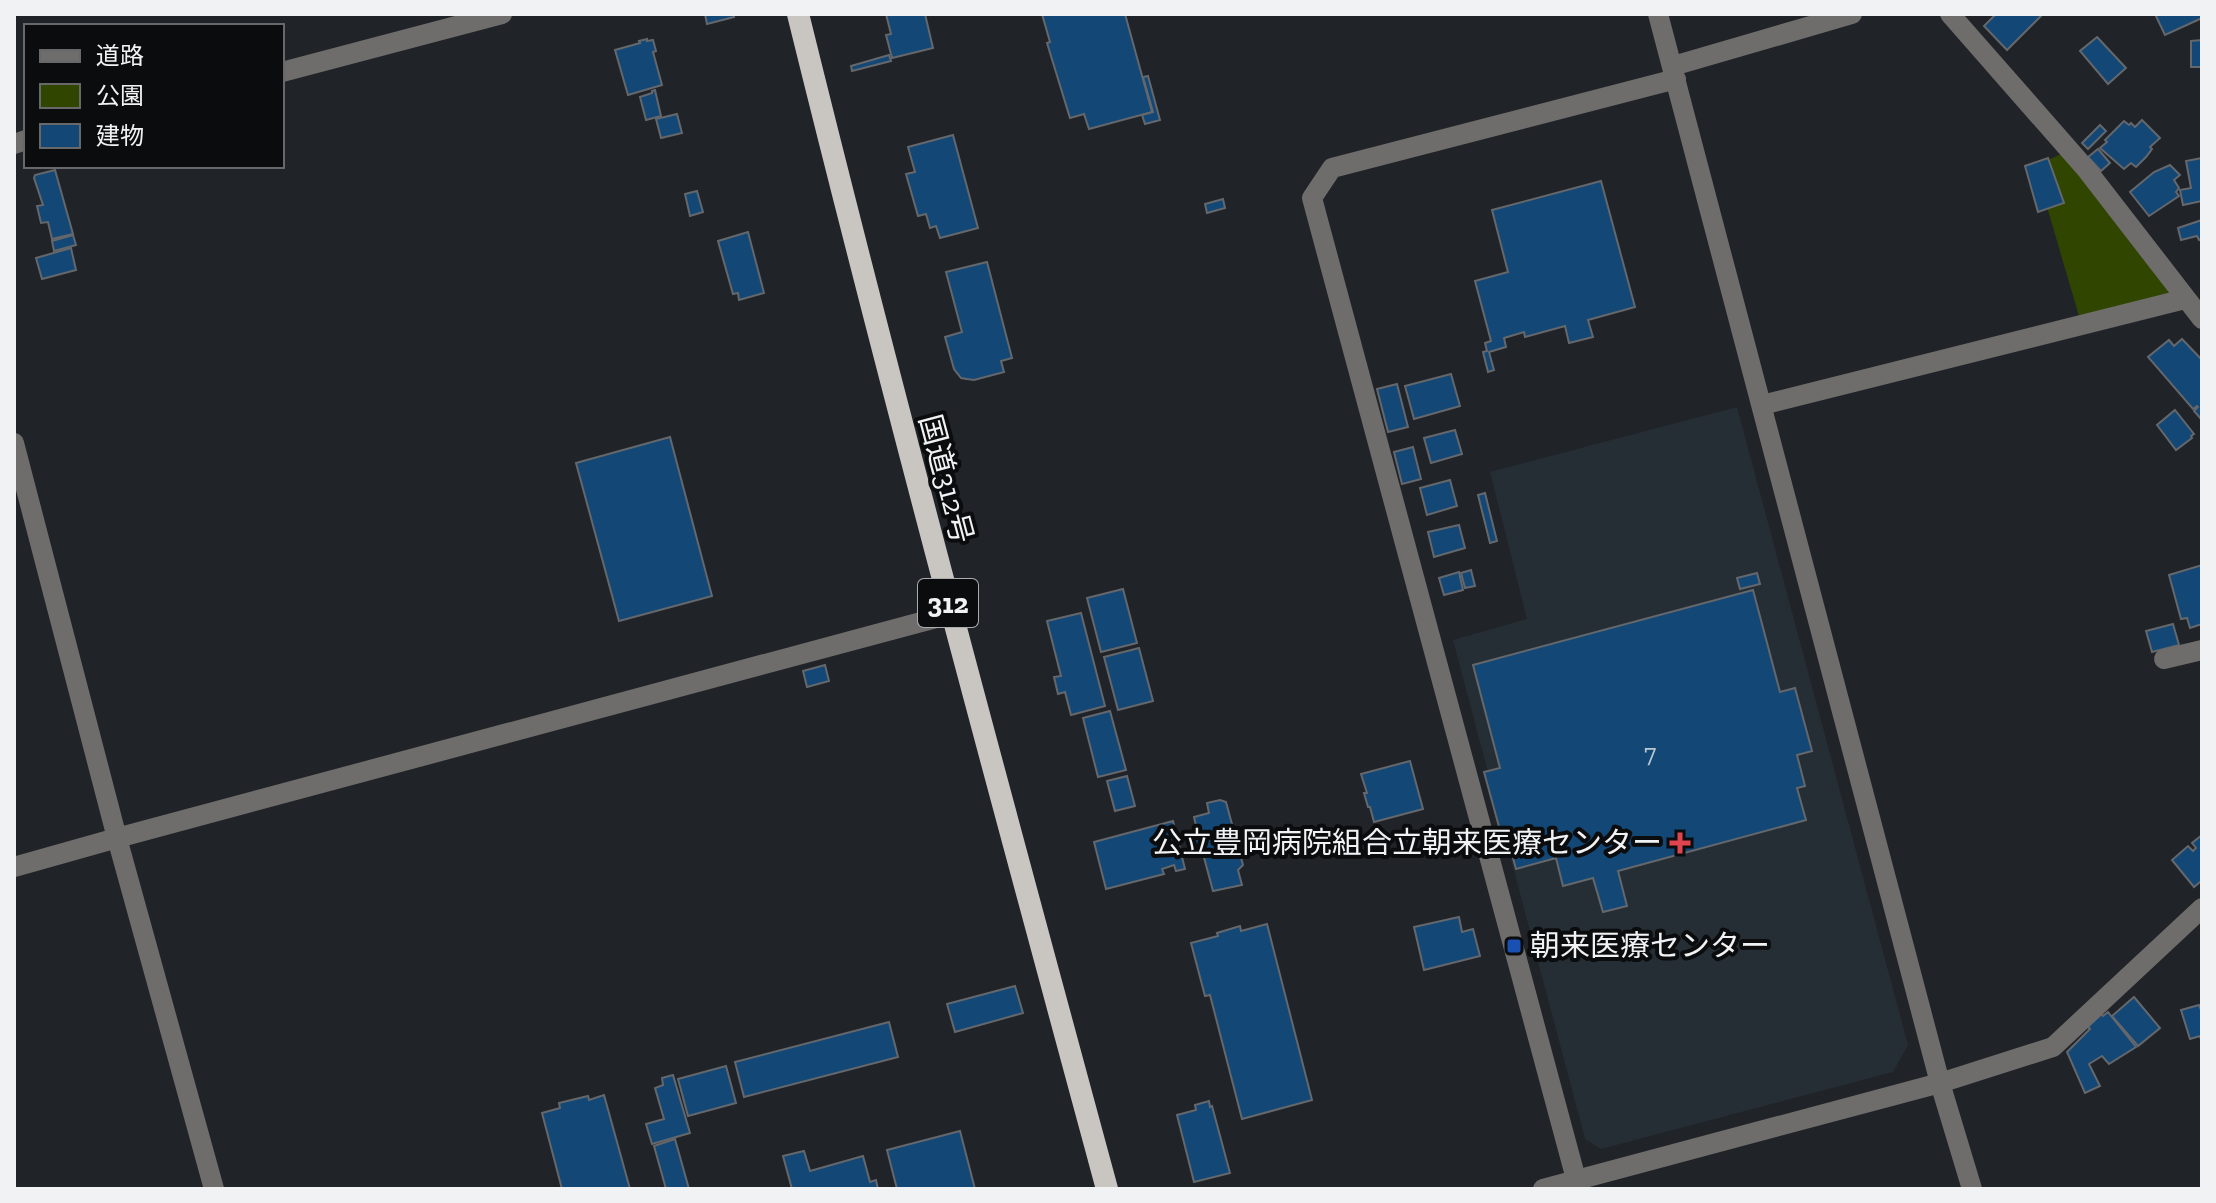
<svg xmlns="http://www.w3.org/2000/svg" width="2216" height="1203" font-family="'Zilla Slab','Noto Sans JP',serif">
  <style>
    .built { fill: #262e35 }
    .green { fill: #304500 }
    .building { fill: #124776; stroke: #64676b; stroke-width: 2 }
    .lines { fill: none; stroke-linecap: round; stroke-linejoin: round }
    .minor { stroke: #6e6d6b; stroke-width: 20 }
    .tertiary { stroke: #6e6d6b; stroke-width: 20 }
    .trunk { stroke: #c9c6c2; stroke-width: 22 }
    .health-dot { fill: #e0444e; stroke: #0b0c0e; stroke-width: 3 }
    .transit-dot { fill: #1a4fb4; stroke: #0b0c0e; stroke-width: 3 }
    .labels { text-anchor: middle; stroke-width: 8; stroke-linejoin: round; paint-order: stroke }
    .number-label { font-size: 26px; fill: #b8c7d4 }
    .shield { fill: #0b0c0e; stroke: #abadaf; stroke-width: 2 }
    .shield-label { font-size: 28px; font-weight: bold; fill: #f0f2f4 }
    .street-label { font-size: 30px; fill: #f0f2f4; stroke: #0b0c0e }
    .poi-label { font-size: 30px; fill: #f0f2f4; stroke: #0b0c0e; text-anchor: end }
  </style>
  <rect width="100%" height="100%" fill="#202327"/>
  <polygon class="built" points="1737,407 1908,1045 1893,1072 1601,1149 1585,1139 1453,640 1527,619 1490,472"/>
  <polygon class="green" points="2061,154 2185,299 2081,323 2035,166"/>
  <g class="building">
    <polygon points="705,14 733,14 734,17 707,24"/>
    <polygon points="886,14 925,14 933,48 892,58 886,35 891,34"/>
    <polygon points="1042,14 1125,14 1152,112 1089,129 1084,114 1070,118 1047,43 1050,42"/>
    <polygon points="1996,14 2043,14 2007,50 1984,26"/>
    <polygon points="2155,14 2202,14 2202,18 2165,35"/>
    <polygon points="2097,37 2126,68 2108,84 2080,51"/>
    <polygon points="647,39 647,41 653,40 656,51 653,52 662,85 628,95 615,50 640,43 639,41"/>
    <polygon points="2202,40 2202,67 2191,67 2191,41"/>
    <polygon points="889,55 891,61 852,71 851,66"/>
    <polygon points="1148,76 1160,120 1145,124 1142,115 1153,112 1143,77"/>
    <polygon points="655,90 661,116 646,120 640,97 652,93 652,91"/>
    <polygon points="677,114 682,133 661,138 656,119"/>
    <polygon points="2142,120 2160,138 2150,147 2152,149 2146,157 2136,167 2131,163 2124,169 2100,148 2107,142 2105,140 2124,121 2129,125 2131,123 2135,127"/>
    <polygon points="2100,125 2106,131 2088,149 2082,143"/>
    <polygon points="953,135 978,228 940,238 936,226 930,228 926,214 918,216 906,174 915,172 908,147"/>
    <polygon points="2098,149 2110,163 2101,171 2088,157"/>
    <polygon points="2048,158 2064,203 2038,212 2025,166"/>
    <polygon points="2202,158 2202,201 2183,205 2180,190 2191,188 2186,161"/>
    <polygon points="2170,165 2180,175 2174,180 2179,188 2176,192 2179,196 2149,216 2130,192 2154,172"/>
    <polygon points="55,170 73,234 52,239 48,222 41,223 37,206 43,205 34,178 35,175"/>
    <polygon points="1601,181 1635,307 1588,320 1593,337 1569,343 1565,326 1525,337 1524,332 1504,338 1506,347 1489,352 1494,370 1488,372 1483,352 1487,351 1485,343 1491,341 1475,281 1508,272 1492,210"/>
    <polygon points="697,191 703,212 690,216 685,194"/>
    <polygon points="1223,199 1225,208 1207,213 1205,204"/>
    <polygon points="2202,220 2202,238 2199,240 2197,236 2181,240 2178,228"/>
    <polygon points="748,232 764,293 739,300 738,293 733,294 718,241"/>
    <polygon points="73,235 76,245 54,251 52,241"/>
    <polygon points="71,248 76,270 42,279 36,258"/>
    <polygon points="987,262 1012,358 1001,361 1004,372 974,380 967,379 961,378 954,369 945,337 962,332 946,272"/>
    <polygon points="2182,339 2202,360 2202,420 2194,411 2198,407 2197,406 2193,409 2148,357 2169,340 2174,346"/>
    <polygon points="1451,374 1460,406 1414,419 1405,386"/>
    <polygon points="1397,384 1408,427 1388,432 1377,389"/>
    <polygon points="2175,410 2194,434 2191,436 2192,438 2176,450 2157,425"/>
    <polygon points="1455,430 1462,454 1431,463 1424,438"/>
    <polygon points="670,437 712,596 619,621 576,463"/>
    <polygon points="1413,447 1421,479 1402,484 1394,452"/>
    <polygon points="1450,480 1457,506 1427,515 1420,488"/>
    <polygon points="1485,493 1497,541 1490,543 1478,495"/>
    <polygon points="1459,525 1465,548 1434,557 1428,532"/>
    <polygon points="2202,565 2202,624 2190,628 2187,618 2181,619 2169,575"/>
    <polygon points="1471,570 1475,586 1465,588 1461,573"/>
    <polygon points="1459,572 1463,590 1444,595 1439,578"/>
    <polygon points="1757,573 1760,584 1740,589 1737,578"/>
    <polygon points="1123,589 1137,643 1101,652 1087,598"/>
    <polygon points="1753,590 1780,692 1795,688 1812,751 1797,755 1805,786 1797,788 1806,820 1618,871 1627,906 1603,912 1593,878 1563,886 1556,858 1516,869 1506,832 1501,834 1484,772 1500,768 1473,665"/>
    <polygon points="1081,613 1105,706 1071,715 1065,692 1058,694 1054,677 1061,676 1047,621"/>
    <polygon points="2173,624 2179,645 2152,652 2146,631"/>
    <polygon points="1139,648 1153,701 1118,710 1104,657"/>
    <polygon points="825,665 829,681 807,687 803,671"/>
    <polygon points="1110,711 1126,770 1098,777 1083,718"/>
    <polygon points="1410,761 1423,809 1374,822 1370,807 1368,807 1364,793 1367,793 1361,774"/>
    <polygon points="1127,776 1135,806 1115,811 1107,781"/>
    <polygon points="1220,800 1226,802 1243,865 1238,870 1242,885 1213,891 1202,850 1193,852 1189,837 1198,834 1194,817 1209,813 1207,803"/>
    <polygon points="1173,821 1185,869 1176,871 1174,865 1162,869 1164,874 1106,889 1094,842"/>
    <polygon points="2202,835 2202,884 2200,882 2194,887 2172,860 2188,846 2193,851 2196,848 2192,843"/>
    <polygon points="1459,917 1462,932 1473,929 1480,956 1424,970 1414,927"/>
    <polygon points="1267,924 1312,1100 1242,1119 1210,995 1205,996 1191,943 1218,936 1217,933 1240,926 1241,931"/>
    <polygon points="1015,986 1023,1013 955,1032 947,1004"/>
    <polygon points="2134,997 2160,1028 2138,1046 2112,1016"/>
    <polygon points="2199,1005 2202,1013 2202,1043 2200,1036 2190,1039 2181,1010"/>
    <polygon points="2108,1012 2136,1047 2109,1064 2102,1056 2089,1064 2100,1086 2085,1093 2067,1052 2090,1029 2087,1026 2101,1014 2103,1016"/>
    <polygon points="889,1022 898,1057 744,1097 735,1062"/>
    <polygon points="726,1066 736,1103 688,1116 678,1079"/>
    <polygon points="673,1075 690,1133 652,1144 646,1124 664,1119 655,1088 663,1085 662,1078"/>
    <polygon points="604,1095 630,1189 562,1189 542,1113 560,1108 559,1103 588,1096 589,1100"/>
    <polygon points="1209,1101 1210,1107 1212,1106 1230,1173 1194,1182 1177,1115 1196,1110 1195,1105"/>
    <polygon points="960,1131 975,1189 897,1189 887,1150"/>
    <polygon points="675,1139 689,1189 666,1189 654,1146"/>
    <polygon points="804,1151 810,1171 863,1156 870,1182 876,1180 878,1189 792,1189 783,1156"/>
  </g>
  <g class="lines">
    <g class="minor">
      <polyline points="1950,14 2086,169 2202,319"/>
      <polyline points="1673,66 1852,14"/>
      <polyline points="1762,405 2185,299"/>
      <polyline points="14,443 117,838 214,1189"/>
      <polyline points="2164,659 2202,650"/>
      <polyline points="14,867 117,838 951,614"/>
      <polyline points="1940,1083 2053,1047 2202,908"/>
    </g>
    <g class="tertiary">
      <polyline points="1658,14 1940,1083 1972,1189"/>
      <polyline points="282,72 502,14"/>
      <polyline points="14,144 26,140"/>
      <polyline points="1576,1179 1312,198 1332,168 1676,79"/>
      <polyline points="1543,1189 1940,1083"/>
    </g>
    <path class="trunk" d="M798,14C895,407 1001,798 1107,1189"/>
  </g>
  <path class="health-dot" d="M1676 831h8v8h8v8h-8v8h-8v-8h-8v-8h8z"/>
  <rect class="transit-dot" x="1506" y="938" width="16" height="16" rx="4"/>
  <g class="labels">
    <g class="number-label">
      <text x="1650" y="762">7</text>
    </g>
    <rect class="shield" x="918" y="579" width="60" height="48" rx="6"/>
    <g class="shield-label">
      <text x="948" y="613">312</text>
    </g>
    <g class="street-label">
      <text transform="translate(946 479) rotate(75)" y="10">国道312号</text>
    </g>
    <g class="poi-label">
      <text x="1662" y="853">公立豊岡病院組合立朝来医療センター</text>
      <text x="1530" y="956" text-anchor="start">朝来医療センター</text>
    </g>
  </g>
  <rect width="2216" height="1203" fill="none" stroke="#f0f2f4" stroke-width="32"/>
  <rect x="24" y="24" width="260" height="144" fill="#0b0c0e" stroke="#67686a" stroke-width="2"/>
  <rect x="40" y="50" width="40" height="12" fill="#6e6d6b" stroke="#67686a" stroke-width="2"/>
  <text x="96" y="64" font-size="24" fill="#f0f2f4">道路</text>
  <rect x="40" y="84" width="40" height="24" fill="#304500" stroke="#67686a" stroke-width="2"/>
  <text x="96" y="104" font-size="24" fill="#f0f2f4">公園</text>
  <rect x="40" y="124" width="40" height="24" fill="#124776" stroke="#67686a" stroke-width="2"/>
  <text x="96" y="144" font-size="24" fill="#f0f2f4">建物</text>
</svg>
